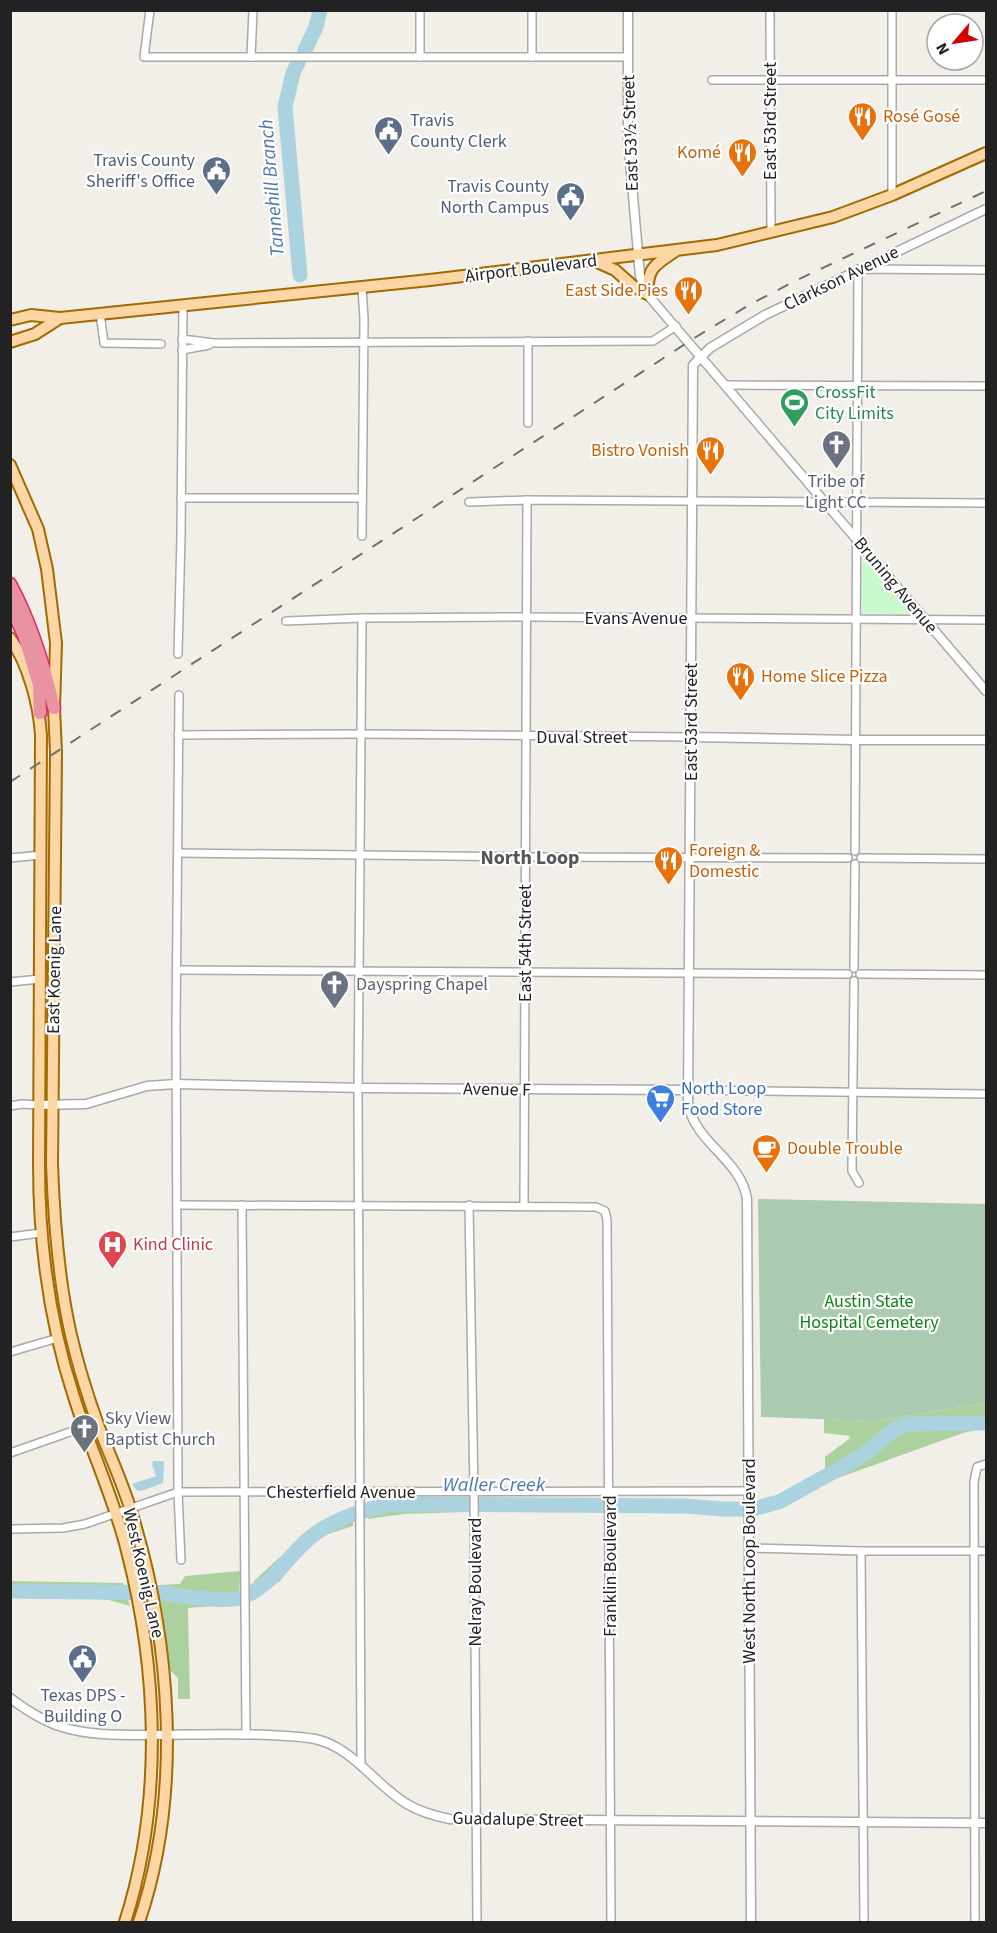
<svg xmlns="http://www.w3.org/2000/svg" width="997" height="1933" font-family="'Source Sans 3',sans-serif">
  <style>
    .forest { fill: #add19e }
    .cemetery { fill: #aacbaf }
    .park { fill: #c8facc }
    .water { fill: #aad3df }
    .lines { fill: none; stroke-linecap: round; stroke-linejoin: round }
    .river { stroke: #aad3df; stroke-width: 15 }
    .minor-casing { stroke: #a9a9a9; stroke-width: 10 }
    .tertiary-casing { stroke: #a9a9a9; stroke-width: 11 }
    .primary-casing { stroke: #a06b00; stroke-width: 14 }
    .motorway-casing { stroke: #dc2a67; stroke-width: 15 }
    .minor { stroke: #fff; stroke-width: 7 }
    .tertiary { stroke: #fff; stroke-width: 8 }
    .primary { stroke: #fcd6a4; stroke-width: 10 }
    .motorway { stroke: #e892a2; stroke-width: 12 }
    .rail { stroke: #707070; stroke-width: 2; stroke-dasharray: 12 12; stroke-linecap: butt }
    .labels { text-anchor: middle; stroke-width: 4.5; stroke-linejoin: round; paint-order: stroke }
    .food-label { font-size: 18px; fill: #c56008; stroke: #fff; text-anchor: start }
    .service-label { font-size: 18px; fill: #4e5e75; stroke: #fff; text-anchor: end }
    .street-label { font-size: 18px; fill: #222; stroke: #fff }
    .leisure-label { font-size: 18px; fill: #27864d; stroke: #fff; text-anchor: start }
    .worship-label { font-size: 18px; fill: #5b616d; stroke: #fff; text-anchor: start }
    .shop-label { font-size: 18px; fill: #366cbe; stroke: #fff; text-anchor: start }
    .health-label { font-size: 18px; fill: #be3a42; stroke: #fff; text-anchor: start }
    .park-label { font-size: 18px; fill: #0c8416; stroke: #fff }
    .water-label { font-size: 20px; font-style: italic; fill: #4a7aab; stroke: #fff }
    .neighbourhood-label { font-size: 20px; font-weight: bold; fill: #555; stroke: #fff }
  </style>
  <rect width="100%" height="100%" fill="#f2efe9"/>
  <g class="forest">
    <polygon points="986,1403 986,1428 963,1433 824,1483 784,1504 762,1509 762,1504 781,1500 825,1475 825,1457 849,1439 850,1436 824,1433 824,1419 874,1421"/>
    <polygon points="380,1499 465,1499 465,1512 404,1514 368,1519 368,1504"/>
    <polygon points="353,1511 353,1526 322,1536 305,1548 280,1581 254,1600 254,1581 316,1524"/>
    <polygon points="240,1571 239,1604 188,1608 190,1699 178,1699 178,1678 169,1669 165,1626 158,1585 180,1584 185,1576"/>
    <polygon points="11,1581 123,1583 130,1606 105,1599 11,1598"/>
  </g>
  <polygon class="cemetery" points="758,1199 986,1204 986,1403 874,1421 761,1417"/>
  <polygon class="park" points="866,561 910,612 910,614 862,613 862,564"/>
  <polygon class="water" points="153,1461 164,1461 163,1483 141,1491 136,1490 132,1484 156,1476 152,1465"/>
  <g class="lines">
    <g class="river">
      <polyline points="305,50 316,27 320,10"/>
      <polyline points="298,63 293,73 285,107 300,275"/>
      <path d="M10,1591L165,1593C180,1597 230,1603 243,1597C272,1586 288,1555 312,1536C332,1520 368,1508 393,1504L685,1506L722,1509H753L779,1502L862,1456L896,1428L910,1424L986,1423"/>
    </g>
    <defs>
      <g id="minor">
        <polyline points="150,10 144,57 628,57"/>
        <polyline points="420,10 420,57"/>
        <polyline points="532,10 532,57"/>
        <polyline points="770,10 771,232"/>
        <polyline points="892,10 892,195"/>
        <polyline points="251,57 253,10"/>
        <polyline points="712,80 986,80"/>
        <polyline points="100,313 104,343 161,344"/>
        <polyline points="182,339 214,343 653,341 676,326"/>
        <polyline points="182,350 209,345"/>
        <polyline points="726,385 986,386"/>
        <polyline points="528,423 528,341"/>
        <polyline points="181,498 361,498"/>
        <polyline points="469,502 527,500 986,503"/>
        <polyline points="362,536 364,319 362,287"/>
        <polyline points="286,621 362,618 526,617 986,620"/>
        <polyline points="178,654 181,536 183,306"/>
        <polyline points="179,695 176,1027 178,1492 181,1560"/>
        <polyline points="178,735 362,734 691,737"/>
        <polyline points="855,851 858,269 986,270"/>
        <polyline points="178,853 526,857 848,858"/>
        <polyline points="10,858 41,855"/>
        <polyline points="861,858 986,859"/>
        <polyline points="854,968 855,864"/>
        <polyline points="177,970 848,974"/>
        <polyline points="860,974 986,975"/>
        <polyline points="854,981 852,1171 859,1183"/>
        <polyline points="10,982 40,979"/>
        <polyline points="688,1090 986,1094"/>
        <polyline points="10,1106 22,1104 39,1105"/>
        <polyline points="177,1205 596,1207 605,1211 607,1220 611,1922"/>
        <polyline points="242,1205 246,1734"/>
        <polyline points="469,1205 474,1492 477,1922"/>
        <polyline points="524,1205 527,500"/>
        <polyline points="10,1237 41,1233"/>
        <polyline points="10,1352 58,1338"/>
        <polyline points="10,1453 84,1427"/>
        <polyline points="10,1529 63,1528 85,1524 178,1492 749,1491"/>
        <polyline points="749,1548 861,1551 986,1551"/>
        <polyline points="861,1551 864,1922"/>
        <polyline points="361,1764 358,1094 362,618"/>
        <polyline points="975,1922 974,1482 977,1467 986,1464"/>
      </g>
      <g id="tertiary">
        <polyline points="628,10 628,138 640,276 647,294 986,691"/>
        <polyline points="691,737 855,740 986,740"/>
        <polyline points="39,1105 86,1104 147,1086 176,1084 365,1088 688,1090"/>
        <path d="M10,1698C26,1710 43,1721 62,1727C88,1735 115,1735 143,1735C185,1735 228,1733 270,1735C285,1736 301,1736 315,1739C353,1747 375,1785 407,1804C420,1812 435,1816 450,1819L986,1823"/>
        <path d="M751,1922L747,1199C741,1159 695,1144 688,1103L693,365L710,348L765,315L986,209"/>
      </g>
      <g id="primary">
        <path d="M595,261L615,270L633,286L647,294C648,268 653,266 674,252"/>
        <polyline points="10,320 31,315 60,318 430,280 717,245 833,217 892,195 986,153"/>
        <polyline points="10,342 35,334 60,318"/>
        <path d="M10,465L38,529L47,569L56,643L54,708L56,752L52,1164C54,1221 58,1279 71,1335C78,1365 87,1394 97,1422C108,1452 122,1481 131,1511C171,1640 183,1793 139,1922"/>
        <path d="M10,638C28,663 39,704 41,735L39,1164C39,1243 49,1321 74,1397C90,1448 114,1498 127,1551C158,1671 163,1803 125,1922"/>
      </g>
      <g id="motorway">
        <path d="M10,584C31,623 44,665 54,708"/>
        <polyline points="10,605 24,635 39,685 40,713"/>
      </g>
    </defs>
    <use href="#minor" class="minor-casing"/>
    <use href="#tertiary" class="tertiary-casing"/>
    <use href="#primary" class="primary-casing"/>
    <use href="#motorway" class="motorway-casing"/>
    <use href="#minor" class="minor"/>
    <use href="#tertiary" class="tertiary"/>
    <use href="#primary" class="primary"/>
    <use href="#motorway" class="motorway"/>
    <polyline class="rail" points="10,782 696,337 749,305 795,281 986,191"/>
  </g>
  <defs>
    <symbol id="restaurant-pin" viewBox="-11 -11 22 30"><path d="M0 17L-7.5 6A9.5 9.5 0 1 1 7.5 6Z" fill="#e8710a" stroke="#fff"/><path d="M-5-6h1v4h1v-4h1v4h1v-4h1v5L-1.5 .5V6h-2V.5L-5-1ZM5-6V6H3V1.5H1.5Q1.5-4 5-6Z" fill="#fff"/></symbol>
    <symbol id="civic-pin" viewBox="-11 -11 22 30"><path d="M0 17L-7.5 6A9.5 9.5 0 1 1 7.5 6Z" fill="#5c6f8a" stroke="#fff"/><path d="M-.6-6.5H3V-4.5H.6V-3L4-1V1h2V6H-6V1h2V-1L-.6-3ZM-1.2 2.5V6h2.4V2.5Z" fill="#fff"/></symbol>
    <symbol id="stadium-pin" viewBox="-11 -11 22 30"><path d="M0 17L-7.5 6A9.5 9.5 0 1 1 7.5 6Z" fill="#2e9e5b" stroke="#fff"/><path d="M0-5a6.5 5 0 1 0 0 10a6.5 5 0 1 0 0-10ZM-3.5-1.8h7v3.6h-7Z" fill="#fff"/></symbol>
    <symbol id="church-pin" viewBox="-11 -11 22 30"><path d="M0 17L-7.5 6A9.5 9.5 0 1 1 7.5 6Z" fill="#6b7280" stroke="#fff"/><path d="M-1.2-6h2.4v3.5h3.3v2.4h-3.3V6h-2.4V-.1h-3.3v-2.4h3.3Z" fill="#fff"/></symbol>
    <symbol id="supermarket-pin" viewBox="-11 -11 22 30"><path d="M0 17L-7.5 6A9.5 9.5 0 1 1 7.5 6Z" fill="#3f7fe0" stroke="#fff"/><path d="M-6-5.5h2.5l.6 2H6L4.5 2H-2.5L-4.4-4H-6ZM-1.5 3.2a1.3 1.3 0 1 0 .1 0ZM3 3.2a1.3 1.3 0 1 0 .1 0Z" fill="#fff"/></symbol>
    <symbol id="cafe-pin" viewBox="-11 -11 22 30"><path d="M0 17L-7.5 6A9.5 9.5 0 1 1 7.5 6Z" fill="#e8710a" stroke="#fff"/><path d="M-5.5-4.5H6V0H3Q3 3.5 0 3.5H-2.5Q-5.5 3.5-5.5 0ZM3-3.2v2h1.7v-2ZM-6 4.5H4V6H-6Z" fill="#fff"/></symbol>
    <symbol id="hospital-pin" viewBox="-11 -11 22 30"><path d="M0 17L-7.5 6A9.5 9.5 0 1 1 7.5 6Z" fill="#e0444e" stroke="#fff"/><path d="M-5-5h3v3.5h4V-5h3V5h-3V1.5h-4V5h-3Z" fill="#fff"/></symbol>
  </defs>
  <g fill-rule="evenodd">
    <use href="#restaurant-pin" x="846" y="100" width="33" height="45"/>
    <use href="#civic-pin" x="372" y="114" width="33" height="45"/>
    <use href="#restaurant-pin" x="726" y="136" width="33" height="45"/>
    <use href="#civic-pin" x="200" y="154" width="33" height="45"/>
    <use href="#civic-pin" x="554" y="180" width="33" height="45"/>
    <use href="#restaurant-pin" x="672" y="274" width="33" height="45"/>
    <use href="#stadium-pin" x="778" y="386" width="33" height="45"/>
    <use href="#church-pin" x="820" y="428" width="33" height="45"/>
    <use href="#restaurant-pin" x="694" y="434" width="33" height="45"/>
    <use href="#restaurant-pin" x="724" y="660" width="33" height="45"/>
    <use href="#restaurant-pin" x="652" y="844" width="33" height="45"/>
    <use href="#church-pin" x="318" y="968" width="33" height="45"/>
    <use href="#supermarket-pin" x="644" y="1082" width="33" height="45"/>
    <use href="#cafe-pin" x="750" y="1132" width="33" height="45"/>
    <use href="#hospital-pin" x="96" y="1228" width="33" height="45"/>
    <use href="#church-pin" x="68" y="1412" width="33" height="45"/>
    <use href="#civic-pin" x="66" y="1642" width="33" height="45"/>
  </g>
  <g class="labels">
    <g class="food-label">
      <text x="883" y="122">Rosé Gosé</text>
      <text x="721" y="158" text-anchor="end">Komé</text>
      <text x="668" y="296" text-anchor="end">East Side Pies</text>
      <text x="689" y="456" text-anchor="end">Bistro Vonish</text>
      <text x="761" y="682">Home Slice Pizza</text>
      <text x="689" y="856">Foreign &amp;<tspan x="689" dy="21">Domestic</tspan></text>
      <text x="787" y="1154">Double Trouble</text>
    </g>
    <g class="service-label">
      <text x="410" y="126" text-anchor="start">Travis<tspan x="410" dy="21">County Clerk</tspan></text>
      <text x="195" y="166">Travis County<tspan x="195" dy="21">Sheriff's Office</tspan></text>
      <text x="549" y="192">Travis County<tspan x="549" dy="21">North Campus</tspan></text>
      <text x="83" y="1701" text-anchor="middle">Texas DPS -<tspan x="83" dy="21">Building O</tspan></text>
    </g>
    <g class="street-label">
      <text transform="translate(770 121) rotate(-90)" y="6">East 53rd Street</text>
      <text transform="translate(630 133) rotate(-92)" y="6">East 53½ Street</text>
      <text transform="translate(531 268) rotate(-7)" y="6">Airport Boulevard</text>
      <text transform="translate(841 278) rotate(-26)" y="6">Clarkson Avenue</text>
      <text transform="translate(896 585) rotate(50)" y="6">Bruning Avenue</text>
      <text x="636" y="624">Evans Avenue</text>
      <text transform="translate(691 722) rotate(-90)" y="6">East 53rd Street</text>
      <text x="582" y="743">Duval Street</text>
      <text transform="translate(525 943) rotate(-90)" y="6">East 54th Street</text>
      <text transform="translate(54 970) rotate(-89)" y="6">East Koenig Lane</text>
      <text transform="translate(497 1089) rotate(1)" y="6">Avenue F</text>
      <text x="341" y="1498">Chesterfield Avenue</text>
      <text transform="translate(749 1561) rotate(-90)" y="6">West North Loop Boulevard</text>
      <text transform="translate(610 1566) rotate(-90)" y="6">Franklin Boulevard</text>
      <text transform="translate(144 1573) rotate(77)" y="6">West Koenig Lane</text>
      <text transform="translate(475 1582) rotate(-90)" y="6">Nelray Boulevard</text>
      <text transform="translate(518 1819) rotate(1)" y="6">Guadalupe Street</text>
    </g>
    <g class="leisure-label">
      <text x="815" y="398">CrossFit<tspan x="815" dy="21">City Limits</tspan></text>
    </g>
    <g class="worship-label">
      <text x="836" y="487" text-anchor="middle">Tribe of<tspan x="836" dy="21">Light CC</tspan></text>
      <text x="356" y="990">Dayspring Chapel</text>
      <text x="105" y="1424">Sky View<tspan x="105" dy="21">Baptist Church</tspan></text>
    </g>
    <g class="shop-label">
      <text x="681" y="1094">North Loop<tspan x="681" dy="21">Food Store</tspan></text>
    </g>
    <g class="health-label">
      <text x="133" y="1250">Kind Clinic</text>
    </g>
    <g class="park-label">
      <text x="869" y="1307">Austin State<tspan x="869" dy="21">Hospital Cemetery</tspan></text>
    </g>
    <g class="water-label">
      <text transform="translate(271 188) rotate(-95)" y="7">Tannehill Branch</text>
      <text x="494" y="1491">Waller Creek</text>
    </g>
    <g class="neighbourhood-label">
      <text x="530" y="864">North Loop</text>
    </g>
  </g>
  <rect width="997" height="1933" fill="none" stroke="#222222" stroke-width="24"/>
  <g transform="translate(955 42) rotate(241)"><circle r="28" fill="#ffffff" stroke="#a7a7a7" stroke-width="1.5"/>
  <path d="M0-4.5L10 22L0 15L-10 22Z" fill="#d40000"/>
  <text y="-9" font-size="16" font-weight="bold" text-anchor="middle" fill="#222222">N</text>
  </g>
</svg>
